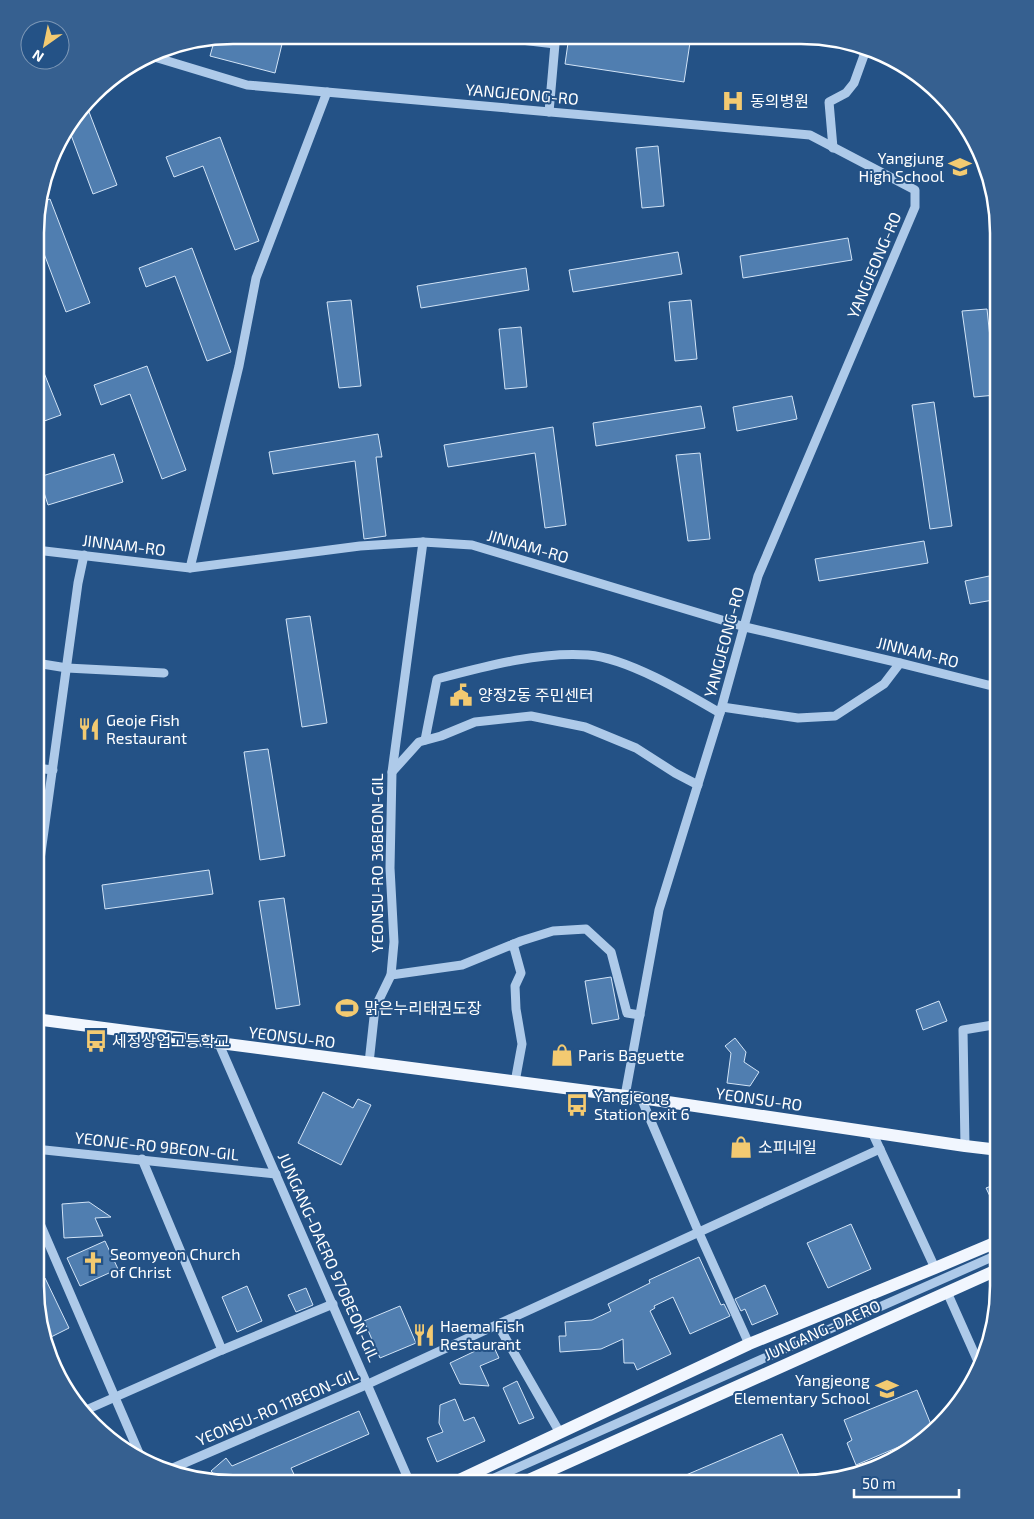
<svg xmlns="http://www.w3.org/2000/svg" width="1034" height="1519" font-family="'Exo 2','Noto Sans KR',sans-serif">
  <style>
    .building { fill: #507eb0; stroke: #d2e4f7 }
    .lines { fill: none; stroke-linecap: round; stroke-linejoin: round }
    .minor { stroke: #aecae9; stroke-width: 9 }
    .major { stroke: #f1f6fe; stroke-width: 12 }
    .labels { text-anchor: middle; stroke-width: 4; stroke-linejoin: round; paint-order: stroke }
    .street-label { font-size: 16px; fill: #fff; stroke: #245286 }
    .poi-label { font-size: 16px; fill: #fff; stroke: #245286; text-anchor: start }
    .rim { fill: none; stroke: #fff; stroke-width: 2.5 }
  </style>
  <rect width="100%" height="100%" fill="#245286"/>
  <g class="building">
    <polygon points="233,35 266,35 283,40 275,73 210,56 215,38"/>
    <polygon points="569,36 691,36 684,82 565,64"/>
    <polygon points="86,104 117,185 93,194 68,127"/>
    <polygon points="220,137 259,241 235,250 203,166 174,177 166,157"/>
    <polygon points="658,146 664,206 642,208 636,148"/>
    <polygon points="50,199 90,303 66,312 37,235 38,203"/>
    <polygon points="848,238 852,260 743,278 740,256"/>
    <polygon points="192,248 231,352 207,361 175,276 146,287 139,268"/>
    <polygon points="678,252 682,274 573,292 569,270"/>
    <polygon points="526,268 529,290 421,308 417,286"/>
    <polygon points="351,300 361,386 339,388 327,302"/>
    <polygon points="691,300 697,359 675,361 669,302"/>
    <polygon points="987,309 996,395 974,397 962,311"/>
    <polygon points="521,327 527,387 505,389 499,329"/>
    <polygon points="36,353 61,415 36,424"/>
    <polygon points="147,366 186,470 162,479 130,394 101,405 94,385"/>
    <polygon points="792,396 797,419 737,431 733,407"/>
    <polygon points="934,402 952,526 930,529 912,405"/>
    <polygon points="701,406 705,428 596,446 593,423"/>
    <polygon points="553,427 566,525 545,528 535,453 448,467 444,445"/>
    <polygon points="378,434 382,457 376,457 386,536 364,539 355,461 273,474 269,452"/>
    <polygon points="700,453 710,539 688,541 676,455"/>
    <polygon points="114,454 123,482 48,505 39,477"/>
    <polygon points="924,541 928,563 819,581 815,559"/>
    <polygon points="999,574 999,599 970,604 965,581"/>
    <polygon points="310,616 327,723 302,727 286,619"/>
    <polygon points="268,749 285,856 260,860 244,752"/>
    <polygon points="209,870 213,894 105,909 102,885"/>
    <polygon points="284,898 300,1005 276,1009 259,901"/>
    <polygon points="611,977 619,1019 592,1024 585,981"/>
    <polygon points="939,1001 947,1021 923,1030 916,1010"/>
    <polygon points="735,1038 746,1052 744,1062 759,1072 750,1086 727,1083 731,1053 725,1046"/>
    <polygon points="323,1092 353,1108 358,1099 371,1105 341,1165 298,1143"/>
    <polygon points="999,1183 999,1215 986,1188"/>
    <polygon points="89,1202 111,1217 95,1218 103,1236 64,1238 62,1204"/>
    <polygon points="851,1224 871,1269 828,1288 807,1243"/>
    <polygon points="105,1241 118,1269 80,1286 67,1258"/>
    <polygon points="699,1257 721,1305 724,1304 730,1316 690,1334 673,1297 654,1306 655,1308 650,1311 671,1354 637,1370 634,1363 624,1363 623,1339 601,1349 560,1352 559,1336 566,1336 565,1322 592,1320 611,1311 608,1304 650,1283 649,1280"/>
    <polygon points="45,1278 69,1328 47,1339 35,1286 35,1282"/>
    <polygon points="765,1285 778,1314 752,1325 745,1309 741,1311 735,1299"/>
    <polygon points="247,1286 262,1321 237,1332 222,1297"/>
    <polygon points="306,1288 313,1305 296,1312 288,1295"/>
    <polygon points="400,1306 416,1343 380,1358 364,1321"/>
    <polygon points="492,1343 499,1358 480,1366 489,1386 460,1384 450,1363"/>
    <polygon points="517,1381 534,1418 519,1424 503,1388"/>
    <polygon points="917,1390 934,1432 856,1465 847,1443 852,1440 844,1420"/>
    <polygon points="455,1399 464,1421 474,1417 485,1441 437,1462 427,1438 443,1432 439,1423 440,1405"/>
    <polygon points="359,1411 369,1434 291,1468 298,1483 221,1482 211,1471 226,1458 232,1466"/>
    <polygon points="782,1434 803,1484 665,1484"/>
  </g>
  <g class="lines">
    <g class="minor">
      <polyline points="502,36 503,38 555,44 549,112"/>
      <polyline points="151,56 247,85 810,135 915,190 915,207 758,576 720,713 659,910 625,1096"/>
      <polyline points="833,148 829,102 846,93 854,83 867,47"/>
      <polyline points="36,550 190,568 360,546 423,542 472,545 745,627 900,663 988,685 999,686"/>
      <polyline points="190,568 239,366 256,278 327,92"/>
      <polyline points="36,663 67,668 164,673"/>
      <polyline points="722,707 798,718 835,716 884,684 900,663"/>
      <path d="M425,740L437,679C483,667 541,651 588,655C627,658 686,693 720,713"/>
      <polyline points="36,768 53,770"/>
      <polyline points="392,772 419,742 441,736 475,722 531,716 585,727 636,748 675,773 698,785"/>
      <polyline points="36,889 78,583 84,555"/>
      <polyline points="513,944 521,973 515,986 516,1009 522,1044 515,1082"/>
      <polyline points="391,975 462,965 521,941 553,931 586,929 611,952 627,1013 640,1015"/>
      <polyline points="219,1044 410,1483"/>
      <polyline points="369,1063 375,1008 391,975 394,942 390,868 392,772 423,542"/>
      <polyline points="641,1098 699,1233 749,1344"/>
      <polyline points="872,1132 935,1268"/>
      <polyline points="965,1146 963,1030 999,1024"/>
      <polyline points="35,1149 276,1174"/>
      <polyline points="142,1159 222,1350"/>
      <polyline points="35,1212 142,1460"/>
      <polyline points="947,1292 980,1366"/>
      <polyline points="498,1325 560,1433"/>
      <polyline points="86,1410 222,1350 333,1304"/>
      <polyline points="166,1471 368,1384 880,1149"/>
      <polyline points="483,1483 999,1254"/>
    </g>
    <g class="major">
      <polyline points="35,1019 641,1098 965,1146 999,1150"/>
      <polyline points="453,1483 749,1344 935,1268 999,1241"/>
      <polyline points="522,1483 999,1269"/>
    </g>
  </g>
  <defs>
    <symbol id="hospital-bare" viewBox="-9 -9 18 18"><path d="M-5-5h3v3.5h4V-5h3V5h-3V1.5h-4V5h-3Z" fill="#f3ca71" stroke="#245286" stroke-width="2.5" paint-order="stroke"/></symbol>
    <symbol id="school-bare" viewBox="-9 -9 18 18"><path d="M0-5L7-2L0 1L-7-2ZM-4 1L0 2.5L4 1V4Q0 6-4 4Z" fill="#f3ca71" stroke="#245286" stroke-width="2.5" paint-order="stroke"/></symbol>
    <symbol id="civic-bare" viewBox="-9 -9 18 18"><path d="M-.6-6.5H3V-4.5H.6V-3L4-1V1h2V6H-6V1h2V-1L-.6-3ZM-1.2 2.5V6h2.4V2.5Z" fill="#f3ca71" stroke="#245286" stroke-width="2.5" paint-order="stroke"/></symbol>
    <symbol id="restaurant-bare" viewBox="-9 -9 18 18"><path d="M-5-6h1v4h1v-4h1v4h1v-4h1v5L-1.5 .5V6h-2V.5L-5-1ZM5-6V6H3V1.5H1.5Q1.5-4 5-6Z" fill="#f3ca71" stroke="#245286" stroke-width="2.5" paint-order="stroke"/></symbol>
    <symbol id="stadium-bare" viewBox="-9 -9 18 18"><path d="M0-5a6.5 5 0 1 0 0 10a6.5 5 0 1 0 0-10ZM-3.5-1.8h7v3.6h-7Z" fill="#f3ca71" stroke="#245286" stroke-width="2.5" paint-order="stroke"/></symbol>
    <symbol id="bus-bare" viewBox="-9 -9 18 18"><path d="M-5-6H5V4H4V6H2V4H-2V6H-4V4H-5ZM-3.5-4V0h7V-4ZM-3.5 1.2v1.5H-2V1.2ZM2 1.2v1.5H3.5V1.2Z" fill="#f3ca71" stroke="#245286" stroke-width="2.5" paint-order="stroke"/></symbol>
    <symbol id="shop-bare" viewBox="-9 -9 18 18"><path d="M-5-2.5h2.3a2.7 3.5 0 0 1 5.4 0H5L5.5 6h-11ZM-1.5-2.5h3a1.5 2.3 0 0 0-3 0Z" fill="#f3ca71" stroke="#245286" stroke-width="2.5" paint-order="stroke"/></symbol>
    <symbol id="church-bare" viewBox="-9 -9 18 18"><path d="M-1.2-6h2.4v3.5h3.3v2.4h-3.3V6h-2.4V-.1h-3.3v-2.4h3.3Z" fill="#f3ca71" stroke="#245286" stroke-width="2.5" paint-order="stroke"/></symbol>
  </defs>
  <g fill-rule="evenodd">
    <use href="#hospital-bare" x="717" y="85" width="32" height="32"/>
    <use href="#school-bare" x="944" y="151" width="32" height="32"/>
    <use href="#civic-bare" x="445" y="679" width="32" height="32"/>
    <use href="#restaurant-bare" x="73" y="713" width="32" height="32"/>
    <use href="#stadium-bare" x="331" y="992" width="32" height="32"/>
    <use href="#bus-bare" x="80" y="1025" width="32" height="32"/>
    <use href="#shop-bare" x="546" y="1039" width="32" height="32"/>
    <use href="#bus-bare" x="561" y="1089" width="32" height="32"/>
    <use href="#shop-bare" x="725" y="1131" width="32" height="32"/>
    <use href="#church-bare" x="77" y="1247" width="32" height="32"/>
    <use href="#restaurant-bare" x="408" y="1319" width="32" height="32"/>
    <use href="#school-bare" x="871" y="1373" width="32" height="32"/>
  </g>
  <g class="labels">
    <g class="street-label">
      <text transform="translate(522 94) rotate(5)" y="6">YANGJEONG-RO</text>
      <text transform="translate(874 265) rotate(-67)" y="6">YANGJEONG-RO</text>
      <text transform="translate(124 545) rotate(7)" y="6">JINNAM-RO</text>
      <text transform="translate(528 546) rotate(16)" y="6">JINNAM-RO</text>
      <text transform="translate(724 642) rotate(-75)" y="6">YANGJEONG-RO</text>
      <text transform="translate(918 652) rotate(14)" y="6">JINNAM-RO</text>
      <text transform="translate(377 863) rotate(-90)" y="6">YEONSU-RO 36BEON-GIL</text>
      <text transform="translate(292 1037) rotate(7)" y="6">YEONSU-RO</text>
      <text transform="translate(759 1099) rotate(8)" y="6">YEONSU-RO</text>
      <text transform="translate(157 1146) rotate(6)" y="6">YEONJE-RO 9BEON-GIL</text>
      <text transform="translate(329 1257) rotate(66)" y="6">JUNGANG-DAERO 970BEON-GIL</text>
      <text transform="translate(822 1330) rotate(-24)" y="6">JUNGANG-DAERO</text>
      <text transform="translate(277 1407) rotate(-23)" y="6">YEONSU-RO 11BEON-GIL</text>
    </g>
    <g class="poi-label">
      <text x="750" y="107">동의병원</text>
      <text x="944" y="164" text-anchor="end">Yangjung<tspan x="944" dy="18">High School</tspan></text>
      <text x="478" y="701">양정2동 주민센터</text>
      <text x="106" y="726">Geoje Fish<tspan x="106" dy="18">Restaurant</tspan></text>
      <text x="364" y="1014">맑은누리태권도장</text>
      <text x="112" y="1047">세정상업고등학교</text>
      <text x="578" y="1061">Paris Baguette</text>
      <text x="594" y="1102">Yangjeong<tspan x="594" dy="18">Station exit 6</tspan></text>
      <text x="758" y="1153">소피네일</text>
      <text x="110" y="1260">Seomyeon Church<tspan x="110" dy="18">of Christ</tspan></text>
      <text x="440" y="1332">Haema Fish<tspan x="440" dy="18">Restaurant</tspan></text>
      <text x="870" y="1386" text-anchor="end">Yangjeong<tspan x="870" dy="18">Elementary School</tspan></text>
    </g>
  </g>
  <path d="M0 0H1034V1519H0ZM233 44H801A189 189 0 0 1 990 233V1286A189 189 0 0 1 801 1475H233A189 189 0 0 1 44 1286V233A189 189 0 0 1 233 44Z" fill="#366090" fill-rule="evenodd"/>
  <path class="rim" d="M233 44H801A189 189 0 0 1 990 233V1286A189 189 0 0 1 801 1475H233A189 189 0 0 1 44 1286V233A189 189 0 0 1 233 44Z"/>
  <g transform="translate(45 45) rotate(213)"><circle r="24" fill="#245286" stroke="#7c97b6"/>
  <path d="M0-4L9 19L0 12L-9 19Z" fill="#f3ca71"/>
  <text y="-8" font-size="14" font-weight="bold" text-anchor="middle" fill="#ffffff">N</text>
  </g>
  <path d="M854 1489v8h105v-8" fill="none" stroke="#ffffff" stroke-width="2.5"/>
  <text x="862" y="1489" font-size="15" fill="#ffffff" stroke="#245286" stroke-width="4" paint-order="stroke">50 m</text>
</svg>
